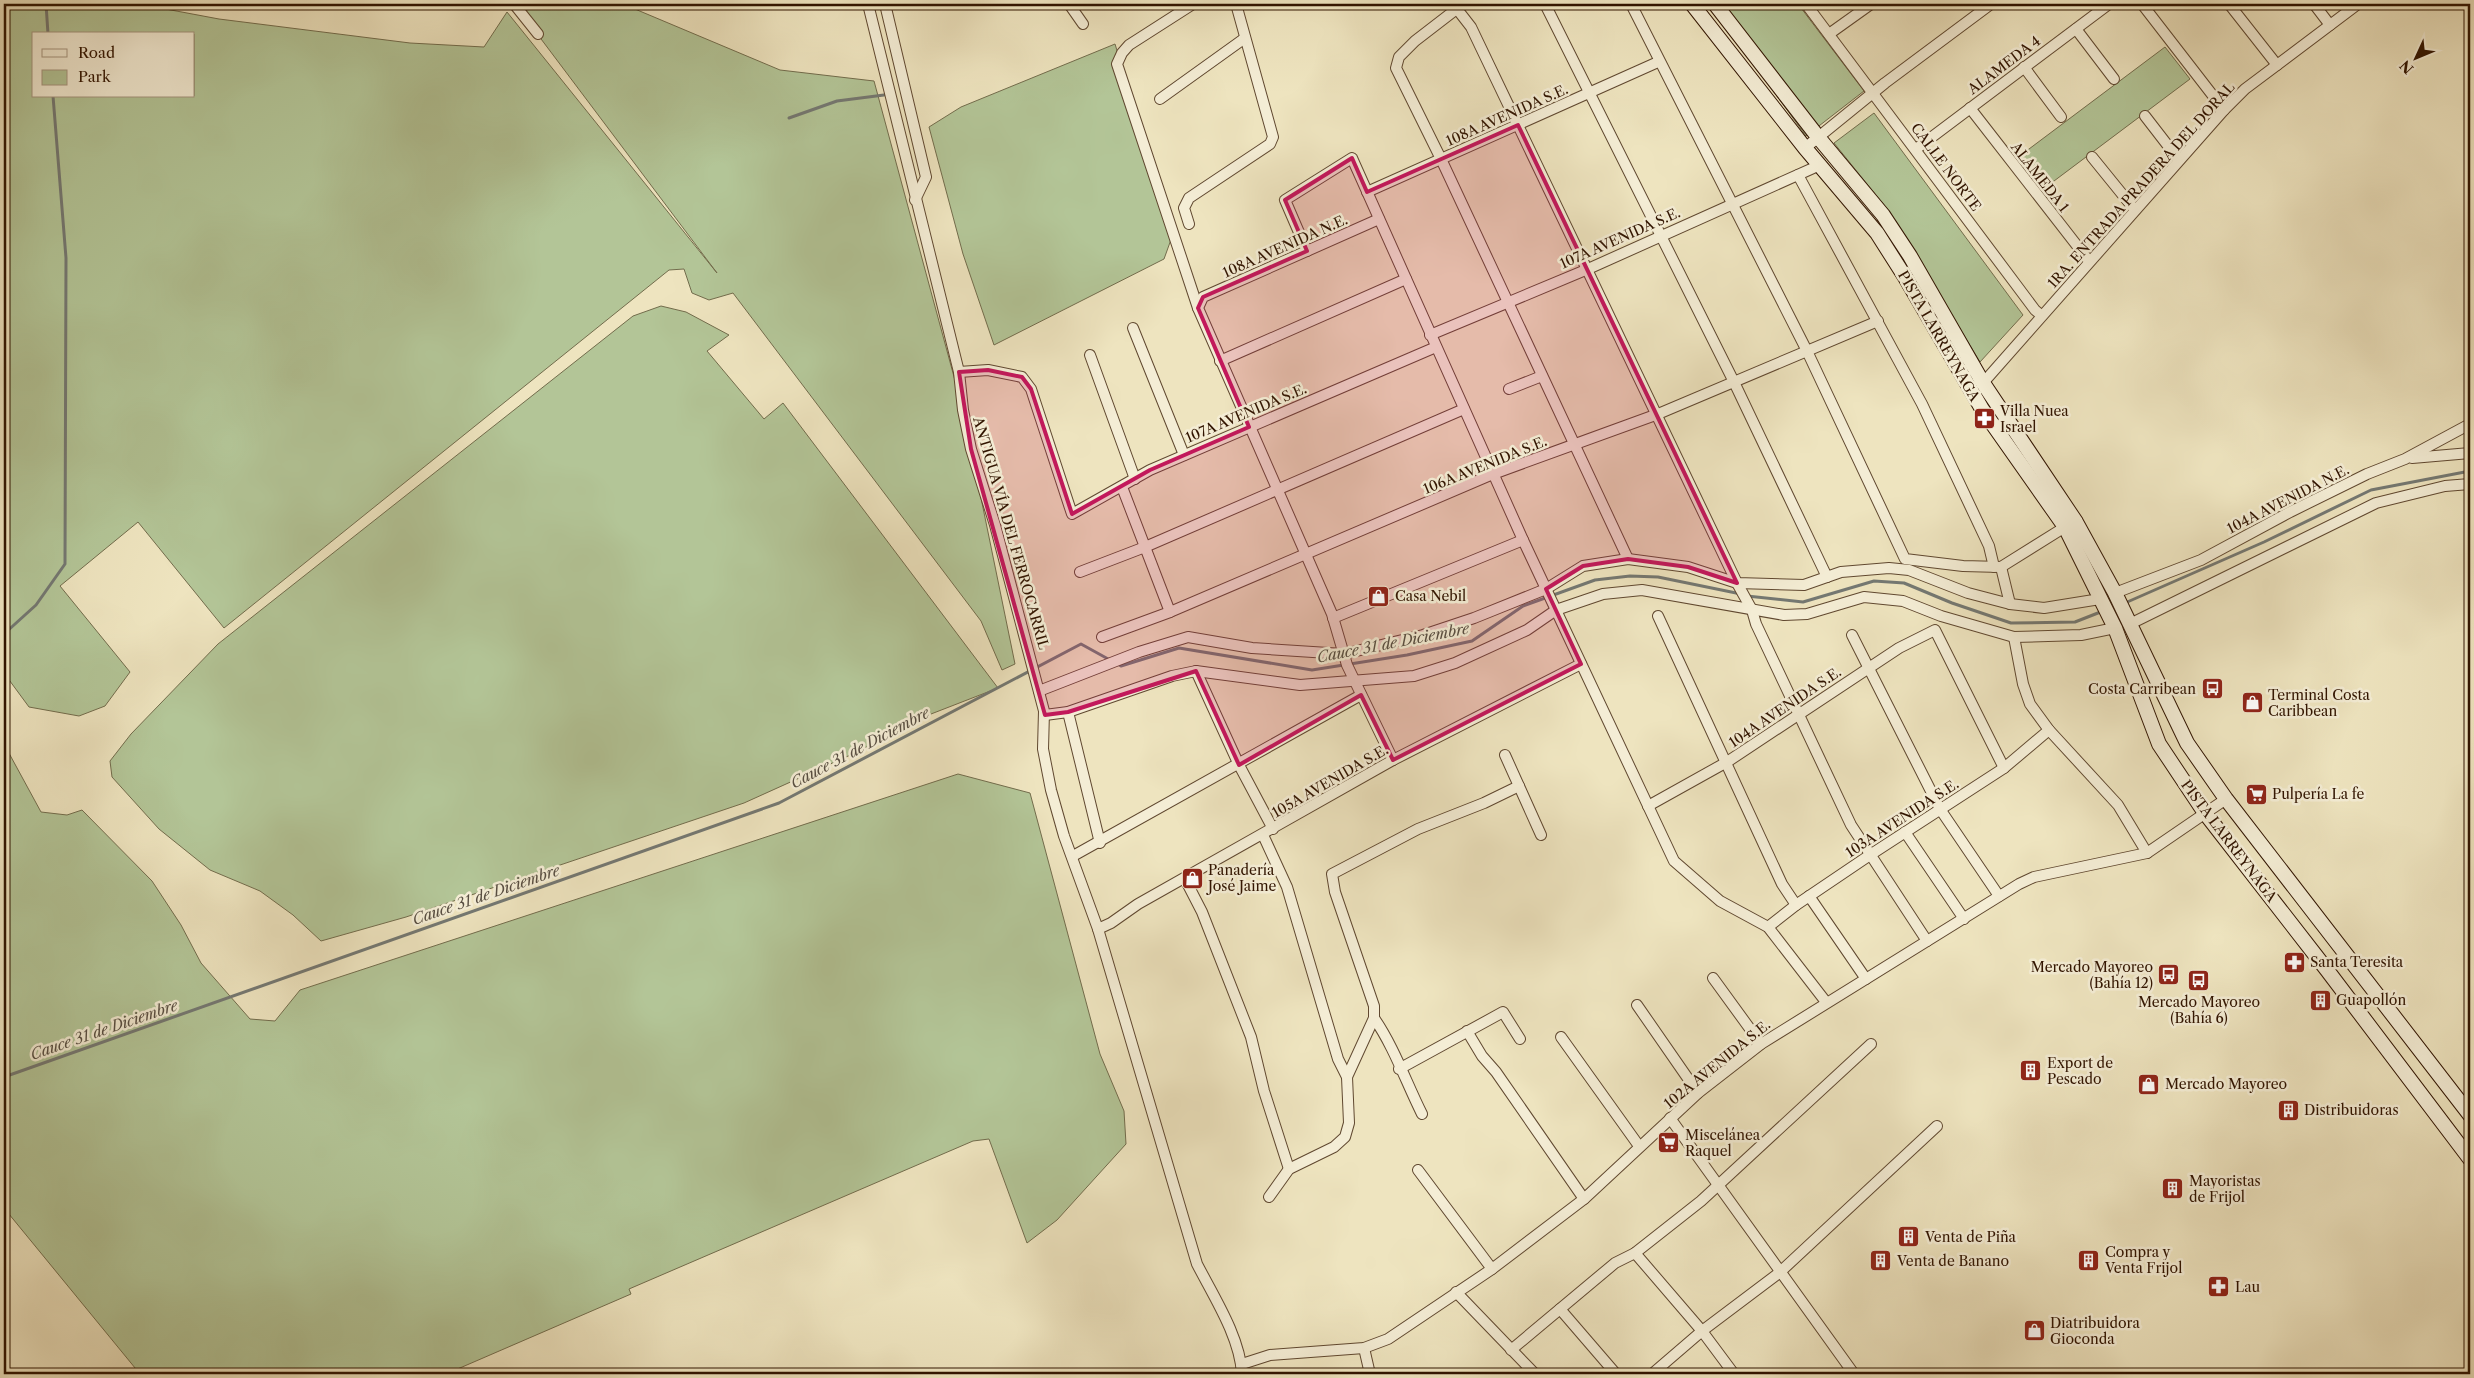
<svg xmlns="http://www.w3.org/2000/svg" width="2474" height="1378" font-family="'Libre Caslon Text',serif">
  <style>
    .green { fill: #b3c597; stroke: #726c4c; fill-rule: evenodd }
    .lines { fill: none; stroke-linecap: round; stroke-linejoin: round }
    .stream { stroke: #747872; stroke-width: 3 }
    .street-casing { stroke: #604830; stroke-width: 12 }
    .secondary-casing { stroke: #311400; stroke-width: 16 }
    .street { stroke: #f4edd5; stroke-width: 10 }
    .secondary { stroke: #f4edd5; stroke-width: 14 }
    .marked { fill: #c2185b; fill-opacity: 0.2; stroke: #c2185b; stroke-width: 4; stroke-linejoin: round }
    .labels { text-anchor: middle; stroke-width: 5; stroke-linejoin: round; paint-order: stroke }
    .street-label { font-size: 14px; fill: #311400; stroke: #f4edd5 }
    .poi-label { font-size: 14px; fill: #311400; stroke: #f4edd5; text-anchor: start }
    .water-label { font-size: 15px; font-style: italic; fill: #584e42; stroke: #f4edd5 }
  </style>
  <rect width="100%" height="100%" fill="#eee4bf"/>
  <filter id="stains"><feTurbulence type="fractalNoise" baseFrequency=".004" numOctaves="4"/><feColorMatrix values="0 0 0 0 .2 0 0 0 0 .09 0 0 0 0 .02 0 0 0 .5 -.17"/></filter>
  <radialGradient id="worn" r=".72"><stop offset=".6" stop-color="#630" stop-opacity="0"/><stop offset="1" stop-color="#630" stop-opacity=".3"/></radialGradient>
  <g class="green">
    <path d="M4,4H139L219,19L410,43L484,47L507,12L717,273L520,11L561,4H623L780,70L874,81L963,410L1015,664L1002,670L981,621L733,293L709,300L692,293L684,269L669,270L224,628L138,522L60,586L130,672L105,706L79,716L29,707L4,673ZM34,34H194V96H34Z"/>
    <polygon points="1710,4 1798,4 1864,91 1806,136"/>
    <polygon points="1115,44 1173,234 1164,259 994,345 963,254 929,127 961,107"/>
    <polygon points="2165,47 2190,79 2042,190 2017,158"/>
    <polygon points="1874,113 2023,315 1980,362 1888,210 1834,143"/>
    <polygon points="661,306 686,312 729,335 707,351 764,419 783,403 998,688 931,714 857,752 744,803 406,917 321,941 293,915 260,891 210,870 159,829 112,777 110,761 131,734 218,644 633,316"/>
    <polygon points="4,744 41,812 67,815 82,810 152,881 181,925 201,963 250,1019 275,1021 300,990 958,774 1030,793 1100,1054 1124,1111 1126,1144 1057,1220 1027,1243 989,1139 973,1141 629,1289 631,1294 446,1374 140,1374 4,1208"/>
  </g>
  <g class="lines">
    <g class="stream">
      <polyline points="46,4 48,34"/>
      <polyline points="789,118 837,101 884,95"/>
      <polyline points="1747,596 1803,602 1874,581 1904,583 1952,603 2011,623 2075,622 2103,611"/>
      <polyline points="2125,603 2264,542 2371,490 2470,471"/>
      <polyline points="4,634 36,605 65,564 66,258 53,96"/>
      <polyline points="1118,664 1121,666 1179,648 1312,670 1407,655 1472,641 1523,606 1595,580 1630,576 1658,577 1741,594"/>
      <polyline points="4,1077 779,803 1081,644 1110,660"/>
    </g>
    <defs>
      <g id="street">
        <polyline points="514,4 538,34"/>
        <path d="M868,4L959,372L963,410L971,449L995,525L1044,711L1043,749L1051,790L1064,836L1098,929L1197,1264C1214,1297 1240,1337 1242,1374"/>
        <polyline points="885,4 926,177 915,200"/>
        <polyline points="1069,4 1083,24"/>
        <polyline points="1193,4 1129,45 1122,53 1117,64 1198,308"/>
        <polyline points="1463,4 1415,41 1399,57 1396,68 1441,159 1628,559"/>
        <polyline points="1545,4 1734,382 1827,577"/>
        <polyline points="1631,4 1807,351 1905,559 1963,566 2001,567 2065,527"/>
        <polyline points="1806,4 2035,310 2041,315"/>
        <polyline points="2142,4 2224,110"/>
        <polyline points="2229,4 2277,65"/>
        <polyline points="2314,4 2330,25"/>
        <polyline points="1457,9 1471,27 1737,583 1752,610 1756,624 1851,825 1927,941"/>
        <polyline points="2076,29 2114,79"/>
        <polyline points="1829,34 1871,4"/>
        <polyline points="2024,67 2061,117"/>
        <polyline points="1160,99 1245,38"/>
        <polyline points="1970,108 2089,261"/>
        <polyline points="2145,116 2179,160"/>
        <polyline points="1805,148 1885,83 1991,4"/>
        <polyline points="1916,149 2109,4"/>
        <polyline points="2092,157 2135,210"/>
        <polyline points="1798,175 1922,404 1989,546 1994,567"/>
        <polyline points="1367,192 1658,62"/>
        <polyline points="1379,219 1203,297 1198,308 1332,614 1347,665 1393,760"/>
        <polyline points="1189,224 1184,208 1189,198 1270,144 1273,137 1236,4"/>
        <polyline points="1307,251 1285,200 1352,158 1523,540 1674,861 1720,901 1768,927 1826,1002"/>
        <polyline points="1133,328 1184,455"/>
        <polyline points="1430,335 1588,269 1820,165"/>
        <polyline points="1090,355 1135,479"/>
        <polyline points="1220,361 1406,279"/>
        <polyline points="959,372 988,370 1022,377 1031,389 1072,514 1150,470 1436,347"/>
        <polyline points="1983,383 2224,110 2245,89 2358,4"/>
        <polyline points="1509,389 1542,376"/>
        <polyline points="2412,458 2470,453"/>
        <polyline points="1122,487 1170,612"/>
        <polyline points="2001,567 2010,604"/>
        <polyline points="1080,572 1145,547 1464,409"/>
        <polyline points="2115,593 2201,560 2290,512 2367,474 2405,459 2470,424"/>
        <polyline points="1658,616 1782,884 1796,905"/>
        <polyline points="1333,618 1523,540"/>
        <polyline points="2130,624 2376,503 2445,486 2470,484"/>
        <polyline points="1852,635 1940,809 1999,896"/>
        <polyline points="1102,637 1170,612 1493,474 1658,414 1878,321"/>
        <polyline points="2014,637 2023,684 2030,704 2049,730 2118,805 2147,853"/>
        <polyline points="1196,671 1239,765 1273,829"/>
        <polyline points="1039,691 1139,652 1188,637 1252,648 1344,654 1423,635 1474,618 1546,589 1583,566 1628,559 1688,567 1737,583 1804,585 1841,572 1889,568 1909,570 1968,593 2010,604 2044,608 2100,599"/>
        <polyline points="1068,712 1100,843"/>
        <polyline points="1045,715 1068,712 1172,676 1196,671 1300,685 1414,676 1455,663 1527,630 1556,610 1603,594 1642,590 1784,615 1807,614 1864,597 1903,601 1941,616 2014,637 2081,635 2115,628"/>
        <polyline points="1505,755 1541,835"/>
        <polyline points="1648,806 1727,762 1899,648 1935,630 2004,768"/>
        <polyline points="1905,832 1964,919"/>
        <polyline points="1263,835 1287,887 1338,1059 1347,1077"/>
        <polyline points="1073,856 1361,695"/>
        <polyline points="1185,879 1202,912 1251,1037 1264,1091 1289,1169"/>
        <polyline points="1809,896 1866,979"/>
        <polyline points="1768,927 1796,905 1870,855 2004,768 2049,730"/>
        <polyline points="1098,929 1111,923 1138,904 1393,760 1581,664"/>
        <polyline points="1713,978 1761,1044"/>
        <polyline points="1637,1005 1698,1093"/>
        <path d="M1374,1018C1394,1047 1406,1082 1422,1114"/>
        <polyline points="1467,1031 1482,1056 1496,1072 1584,1199"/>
        <polyline points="1561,1037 1639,1146"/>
        <polyline points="1399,1069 1503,1012 1520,1039"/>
        <polyline points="1670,1118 1854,1374"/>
        <polyline points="1418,1170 1492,1269"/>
        <polyline points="1269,1197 1289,1169 1334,1147 1345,1137 1349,1123 1347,1077 1374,1018 1374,1006 1335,892 1332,874 1418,829 1484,803 1519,786"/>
        <polyline points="1635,1253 1702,1331 1734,1374"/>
        <polyline points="1456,1292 1535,1374"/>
        <polyline points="1560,1309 1616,1374"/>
        <polyline points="1364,1348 1370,1374"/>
        <polyline points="1511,1350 1615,1263 1635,1253 1701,1201 1871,1044"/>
        <polyline points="1242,1364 1270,1355 1364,1348 1388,1339 1492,1269 1584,1199 1698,1093 1761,1044 2019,884 2034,877 2147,853 2226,799"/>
        <polyline points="1652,1374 1702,1331 1779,1273 1937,1126"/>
      </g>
      <g id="secondary">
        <polyline points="1692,4 1805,148 1877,233 1905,277 1982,409 2065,527 2115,628 2159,744 2205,813 2327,970 2470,1159"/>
        <polyline points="1715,4 1818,137 1883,215 1910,256 1983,383 2076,522 2115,593 2187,743 2226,799 2470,1115"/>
      </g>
    </defs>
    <use href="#street" class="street-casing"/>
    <use href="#secondary" class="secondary-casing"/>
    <use href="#street" class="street"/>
    <use href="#secondary" class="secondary"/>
  </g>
  <path class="marked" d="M1518,125L1737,583L1688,567L1628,559L1583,566L1546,589L1581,664L1393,760L1361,695L1239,765L1196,671L1068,712L1045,715L971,449L959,372L988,370L1022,377L1031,389L1072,514L1150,470L1249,427L1198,308L1203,297L1307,251L1285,200L1352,158L1367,192Z"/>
  <defs>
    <symbol id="pharmacy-square" viewBox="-11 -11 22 22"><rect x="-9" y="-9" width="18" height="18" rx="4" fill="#8f2418" stroke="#f4edd5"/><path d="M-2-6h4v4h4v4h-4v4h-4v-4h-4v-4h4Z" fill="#fff"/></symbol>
    <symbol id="shop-square" viewBox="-11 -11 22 22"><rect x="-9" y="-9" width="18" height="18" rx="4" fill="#8f2418" stroke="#f4edd5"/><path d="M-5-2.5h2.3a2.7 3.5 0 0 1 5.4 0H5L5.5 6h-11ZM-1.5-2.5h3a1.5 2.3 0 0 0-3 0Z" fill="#fff"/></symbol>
    <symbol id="bus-square" viewBox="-11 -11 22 22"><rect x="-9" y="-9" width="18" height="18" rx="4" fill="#8f2418" stroke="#f4edd5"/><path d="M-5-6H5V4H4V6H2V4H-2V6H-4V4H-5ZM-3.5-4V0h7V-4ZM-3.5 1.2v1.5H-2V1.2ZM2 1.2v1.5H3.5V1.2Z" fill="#fff"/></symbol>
    <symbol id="supermarket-square" viewBox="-11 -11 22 22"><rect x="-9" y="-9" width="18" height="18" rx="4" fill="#8f2418" stroke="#f4edd5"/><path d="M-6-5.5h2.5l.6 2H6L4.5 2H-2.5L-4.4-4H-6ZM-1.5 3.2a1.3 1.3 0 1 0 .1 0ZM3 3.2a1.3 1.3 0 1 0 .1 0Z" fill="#fff"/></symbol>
    <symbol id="building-square" viewBox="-11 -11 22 22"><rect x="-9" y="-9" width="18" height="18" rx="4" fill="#8f2418" stroke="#f4edd5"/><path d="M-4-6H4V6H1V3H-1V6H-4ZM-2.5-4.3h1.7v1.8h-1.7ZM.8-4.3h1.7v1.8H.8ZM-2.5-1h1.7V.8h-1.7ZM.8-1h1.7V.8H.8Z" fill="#fff"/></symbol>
  </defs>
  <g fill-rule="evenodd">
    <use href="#pharmacy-square" x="1972" y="406" width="25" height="25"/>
    <use href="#shop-square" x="1366" y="584" width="25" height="25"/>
    <use href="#bus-square" x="2200" y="676" width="25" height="25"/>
    <use href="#shop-square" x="2240" y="690" width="25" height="25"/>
    <use href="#supermarket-square" x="2244" y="782" width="25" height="25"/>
    <use href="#shop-square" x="1180" y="866" width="25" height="25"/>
    <use href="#pharmacy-square" x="2282" y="950" width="25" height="25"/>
    <use href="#bus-square" x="2156" y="962" width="25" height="25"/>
    <use href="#bus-square" x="2186" y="968" width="25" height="25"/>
    <use href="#building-square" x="2308" y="988" width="25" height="25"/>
    <use href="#building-square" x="2018" y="1058" width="25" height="25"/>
    <use href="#shop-square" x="2136" y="1072" width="25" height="25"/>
    <use href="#building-square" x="2276" y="1098" width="25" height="25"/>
    <use href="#supermarket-square" x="1656" y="1130" width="25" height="25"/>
    <use href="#building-square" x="2160" y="1176" width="25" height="25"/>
    <use href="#building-square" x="1896" y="1224" width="25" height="25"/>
    <use href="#building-square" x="2076" y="1248" width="25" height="25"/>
    <use href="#building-square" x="1868" y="1248" width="25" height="25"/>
    <use href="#pharmacy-square" x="2206" y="1274" width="25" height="25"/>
    <use href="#shop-square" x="2022" y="1318" width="25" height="25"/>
  </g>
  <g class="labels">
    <g class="street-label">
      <text transform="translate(2004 65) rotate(-37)" y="5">ALAMEDA 4</text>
      <text transform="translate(1507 115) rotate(-24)" y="5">108A AVENIDA S.E.</text>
      <text transform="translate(1946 167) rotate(53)" y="5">CALLE NORTE</text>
      <text transform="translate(2040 177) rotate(52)" y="5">ALAMEDA 1</text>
      <text transform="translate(2141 185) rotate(-48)" y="5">1RA. ENTRADA PRADERA DEL DORAL</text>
      <text transform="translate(1620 238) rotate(-24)" y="5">107A AVENIDA S.E.</text>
      <text transform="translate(1285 246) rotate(-24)" y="5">108A AVENIDA N.E.</text>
      <text transform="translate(1939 336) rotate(60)" y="5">PISTA LARREYNAGA</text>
      <text transform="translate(1246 413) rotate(-23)" y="5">107A AVENIDA S.E.</text>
      <text transform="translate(1485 465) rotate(-22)" y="5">106A AVENIDA S.E.</text>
      <text transform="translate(2288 499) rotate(-27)" y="5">104A AVENIDA N.E.</text>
      <text transform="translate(1011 533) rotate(74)" y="5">ANTIGUA VÍA DEL FERROCARRIL</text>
      <text transform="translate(1785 707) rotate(-34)" y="5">104A AVENIDA S.E.</text>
      <text transform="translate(1330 781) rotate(-30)" y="5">105A AVENIDA S.E.</text>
      <text transform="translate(1902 818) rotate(-33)" y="5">103A AVENIDA S.E.</text>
      <text transform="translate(2229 841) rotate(53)" y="5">PISTA LARREYNAGA</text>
      <text transform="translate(1717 1064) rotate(-39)" y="5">102A AVENIDA S.E.</text>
    </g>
    <g class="poi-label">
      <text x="2000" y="416">Villa Nuea<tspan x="2000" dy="16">Israel</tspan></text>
      <text x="1395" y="601">Casa Nebil</text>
      <text x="2196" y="694" text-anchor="end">Costa Carribean</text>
      <text x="2268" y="700">Terminal Costa<tspan x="2268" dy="16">Caribbean</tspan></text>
      <text x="2272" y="799">Pulpería La fe</text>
      <text x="1208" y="875">Panadería<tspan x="1208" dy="16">José Jaime</tspan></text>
      <text x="2310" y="967">Santa Teresita</text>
      <text x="2153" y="972" text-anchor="end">Mercado Mayoreo<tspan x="2153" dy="16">(Bahía 12)</tspan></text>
      <text x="2336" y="1005">Guapollón</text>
      <text x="2199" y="1007" text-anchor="middle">Mercado Mayoreo<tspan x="2199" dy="16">(Bahía 6)</tspan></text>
      <text x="2047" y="1068">Export de<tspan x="2047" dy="16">Pescado</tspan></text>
      <text x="2165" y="1089">Mercado Mayoreo</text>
      <text x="2304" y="1115">Distribuidoras</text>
      <text x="1685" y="1140">Miscelánea<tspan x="1685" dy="16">Raquel</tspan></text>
      <text x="2189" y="1186">Mayoristas<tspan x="2189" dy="16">de Frijol</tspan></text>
      <text x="1925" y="1242">Venta de Piña</text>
      <text x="2105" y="1257">Compra y<tspan x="2105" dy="16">Venta Frijol</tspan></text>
      <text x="1897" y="1266">Venta de Banano</text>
      <text x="2235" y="1292">Lau</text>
      <text x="2050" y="1328">Diatribuidora<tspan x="2050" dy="16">Gioconda</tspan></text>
    </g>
    <g class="water-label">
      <text transform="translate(1393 643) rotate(-11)" y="5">Cauce 31 de Diciembre</text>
      <text transform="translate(860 748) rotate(-28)" y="5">Cauce 31 de Diciembre</text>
      <text transform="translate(486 895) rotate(-19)" y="5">Cauce 31 de Diciembre</text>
      <text transform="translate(104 1030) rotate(-19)" y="5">Cauce 31 de Diciembre</text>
    </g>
  </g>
  <rect width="2474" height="1378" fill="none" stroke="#eee4bf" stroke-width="20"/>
  <rect x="5" y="5" width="2464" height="1368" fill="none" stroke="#311400" stroke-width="2.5"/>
  <rect x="10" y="10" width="2454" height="1358" fill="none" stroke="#311400"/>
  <rect x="32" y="32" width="162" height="65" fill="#f4edd5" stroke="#a69680"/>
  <rect x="42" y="49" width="25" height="8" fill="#f4edd5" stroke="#a69680"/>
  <text x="78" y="58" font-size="15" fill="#311400">Road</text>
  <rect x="42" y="70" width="25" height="15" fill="#b3c597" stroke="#a69680"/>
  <text x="78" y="82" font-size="15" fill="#311400">Park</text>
  <g transform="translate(2416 58) rotate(226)" stroke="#f4edd5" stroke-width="4" paint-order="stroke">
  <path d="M0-4L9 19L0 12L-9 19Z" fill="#311400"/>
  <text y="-8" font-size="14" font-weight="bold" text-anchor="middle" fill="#311400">N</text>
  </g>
  <rect width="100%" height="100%" filter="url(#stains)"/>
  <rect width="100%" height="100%" fill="url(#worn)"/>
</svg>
